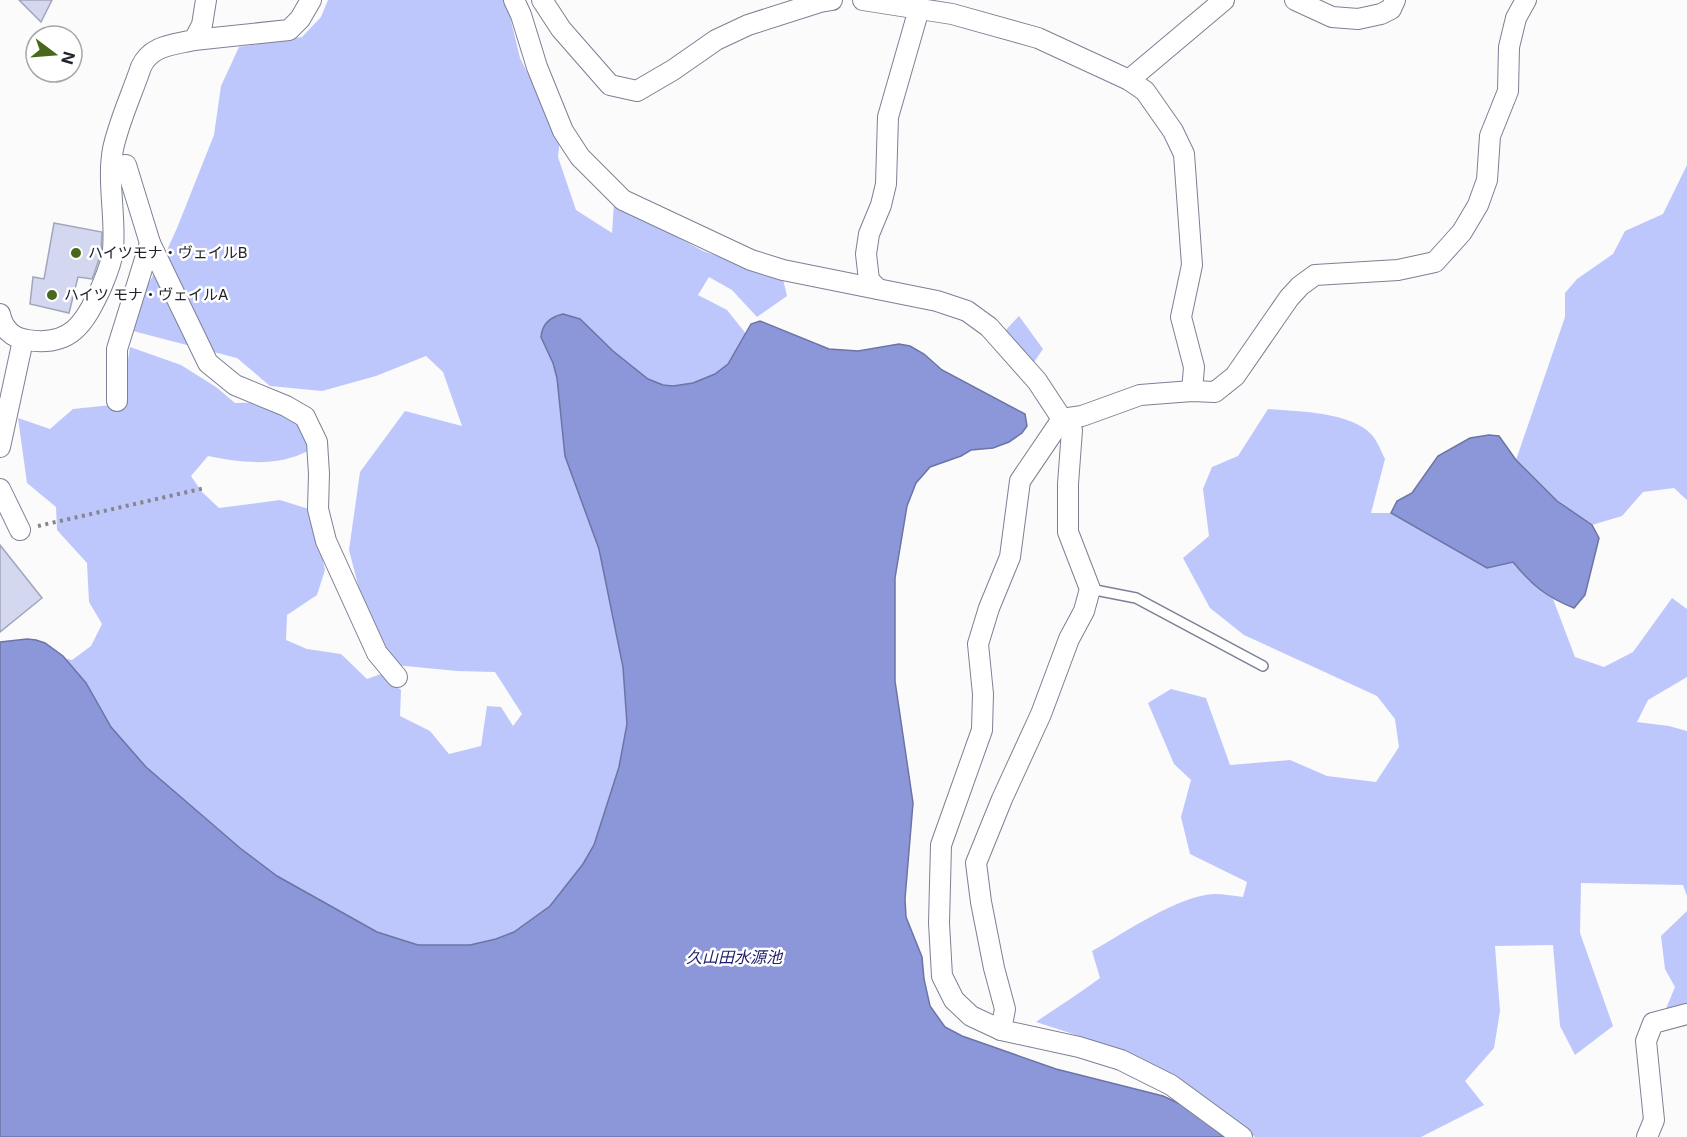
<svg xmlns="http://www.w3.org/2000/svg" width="1687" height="1137" font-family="Inter,'Noto Sans JP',sans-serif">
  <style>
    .green { fill: #bdc7fb }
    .water { fill: #8c97da; stroke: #6c74a6; stroke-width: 1.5 }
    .building { fill: #d3d8f0; stroke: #a2a6bd; stroke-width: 1.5 }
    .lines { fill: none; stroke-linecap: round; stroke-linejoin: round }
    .service-casing { stroke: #7c8095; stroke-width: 12 }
    .minor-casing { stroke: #7c8095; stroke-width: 22 }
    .path { stroke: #85868b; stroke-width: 4; stroke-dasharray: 3 4.5; stroke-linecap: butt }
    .service { stroke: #fff; stroke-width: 9 }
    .minor { stroke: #fff; stroke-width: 20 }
    .poi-dot { fill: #48681d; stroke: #fff; stroke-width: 2 }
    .labels { text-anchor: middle; stroke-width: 5; stroke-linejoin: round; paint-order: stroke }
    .poi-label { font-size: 15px; fill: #22242d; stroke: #fff; text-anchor: start }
    .water-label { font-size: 16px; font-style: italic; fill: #1e1c69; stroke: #fff }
  </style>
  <rect width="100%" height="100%" fill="#fbfbfb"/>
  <g class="green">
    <path d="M328,0H506L520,58L560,138L558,157L576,210L612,233L614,203L703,251L783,279L787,296L757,317L732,290L709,277L698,295L727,310L747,335L760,329L610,501L638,780L581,881L482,969L246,889L36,652L72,660L91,646L102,624L89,602L87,563L57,530L56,507L27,483L18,418L50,429L73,409L121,404L130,347L181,365L216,387L235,403L285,402L311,427L308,451C277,467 241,463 208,456L191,476L201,491L219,508L280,500L312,510L325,570L317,595L287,615L286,640L307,649L341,654L367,679L381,674L401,690L400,716L430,731L449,754L481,746L487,706L501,707L513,726L522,714L495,672L457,671L395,665L362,600L349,550L360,472L405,411L462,426L443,372L426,356L376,376L322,391L270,386L237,358L129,330L143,292L163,259L177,228L214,135L221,86L239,47L302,37L321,17Z"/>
    <polygon points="1687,165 1687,500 1674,488 1643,492 1622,516 1592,525 1557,501 1516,460 1565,317 1565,293 1577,279 1613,254 1625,231 1663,214"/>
    <polygon points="1019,316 1043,349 1030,368 1003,333"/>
    <path d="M1268,409C1297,411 1351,412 1371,434C1377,440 1381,451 1385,459L1371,513H1391L1487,568L1513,562L1529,581L1553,599L1575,657L1604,667L1633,652L1672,598L1687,609V677L1648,700L1637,722L1669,726L1687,731V896L1683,885L1581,883L1580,933L1613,1026L1575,1055L1560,1026L1553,945L1495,946L1500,1011L1494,1048L1465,1081L1484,1105L1421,1137H1255L1176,1077L1116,1048L1036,1022C1057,1007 1079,994 1100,978L1092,951C1124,933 1179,895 1215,894C1224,894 1234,896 1243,897L1247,882L1190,854L1181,817L1191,780L1174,764L1148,703L1171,689L1206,698L1230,765L1290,760L1327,776L1376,782L1399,747L1395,719L1377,696L1244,635L1210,608L1183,558L1209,536L1203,489L1212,467L1238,456Z"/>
    <polygon points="1687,911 1687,1005 1665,1011 1675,987 1665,969 1661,936"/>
  </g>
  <g class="water">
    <path d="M563,314L580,319L613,351L648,379L663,385L673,386L693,383L715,374L728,364L751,324L760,321L829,349L858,351L899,344L910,346L924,354L942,370L1025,414L1027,426L1022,433L1009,442L993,448L971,450L961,456L930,467L916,483L907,506L895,578V681L913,803L905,899L906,917L922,957L924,979L930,1006L945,1027L962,1036L1056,1069L1163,1096L1189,1108L1224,1137H0V642L27,639L36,640L45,643L63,656L86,683L111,727L146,767L240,848L277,876L377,932L418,945H470L496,939L514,932L550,906L583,864L594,845L619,767L627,724L623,667L599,549L565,456L557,378L553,363L541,337C542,324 550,317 563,314Z"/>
    <path d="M1489,435L1499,436L1516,460L1557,501L1592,525L1599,538L1585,595L1574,608C1546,597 1532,585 1513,562L1487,568L1391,513L1397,501L1412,493L1438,456L1470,438Z"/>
  </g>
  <g class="building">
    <polygon points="19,0 52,0 41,22"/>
    <polygon points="54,223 102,232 101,253 94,274 92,279 78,277 69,313 30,304 33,277 44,279"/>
    <polygon points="0,545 42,598 0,632"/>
  </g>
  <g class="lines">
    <defs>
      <polyline id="service" points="1090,589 1136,598 1263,666"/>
      <g id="minor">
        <polyline points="514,0 521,15 537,67 563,131 580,157 623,200 751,260 783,270 937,301 967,311 989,327 1037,381 1062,419 1072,430 1068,484 1068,532 1090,589 1084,611 1069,639 1041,714 1002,799 976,863 981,902 994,968 1005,1009 1001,1030"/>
        <polyline points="542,0 561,29 610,85 637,91 673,70 716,40 748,25 820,2 832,0"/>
        <polyline points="863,0 952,14 1038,38 1129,80 1145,91 1173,131 1184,154 1192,265 1181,317 1194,367 1192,391"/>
        <polyline points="1295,0 1332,17 1358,19 1381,14 1391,9 1395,0"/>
        <polyline points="194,40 289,30 300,19 311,0"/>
        <polyline points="1129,80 1224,0"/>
        <polyline points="111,167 126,165 150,243 117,349 117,401"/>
        <polyline points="150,243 208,363 235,385 286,406 305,417 317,442 319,474 318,509 326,541 377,653 397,677"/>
        <polyline points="878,289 869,280 866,254 869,234 881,205 886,184 888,117 919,9"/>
        <path d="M0,314C3,329 12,338 27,340C71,347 84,324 101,288C106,276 112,263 113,250C116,216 107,182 113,149C119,121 132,94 141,67C151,45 173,45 194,40L202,25L206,0"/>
        <polyline points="0,447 23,340"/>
        <polyline points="0,489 20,530"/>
        <polyline points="1242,1137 1171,1085 1121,1060 1079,1047 1001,1030 971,1016 954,1000 942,976 939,923 941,845 982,730 983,694 978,644 989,608 1010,557 1020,481 1062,419 1082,416 1140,395 1192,391 1215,392 1235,376 1289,298 1300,286 1315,275 1398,270 1435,262 1462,232 1478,205 1487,180 1490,136 1508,91 1509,47 1516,18 1526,0"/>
        <polyline points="1647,1137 1654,1120 1646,1041 1653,1023 1687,1014"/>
      </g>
    </defs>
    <use href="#service" class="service-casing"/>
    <use href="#minor" class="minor-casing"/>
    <polyline class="path" points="38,526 205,488"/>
    <use href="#service" class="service"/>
    <use href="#minor" class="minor"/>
  </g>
  <g class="poi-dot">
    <circle cx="76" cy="253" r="6"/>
    <circle cx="52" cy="295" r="6"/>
  </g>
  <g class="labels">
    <g class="poi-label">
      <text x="88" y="258">ハイツモナ・ヴェイルB</text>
      <text x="64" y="300">ハイツ モナ・ヴェイルA</text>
    </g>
    <g class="water-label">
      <text x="734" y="963">久山田水源池</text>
    </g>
  </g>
  <g transform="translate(54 54) rotate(106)"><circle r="28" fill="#ffffff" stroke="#a7a7ab" stroke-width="1.5"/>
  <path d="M0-4.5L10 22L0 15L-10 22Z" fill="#48681d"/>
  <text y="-9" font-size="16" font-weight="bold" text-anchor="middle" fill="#22242d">N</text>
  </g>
</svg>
